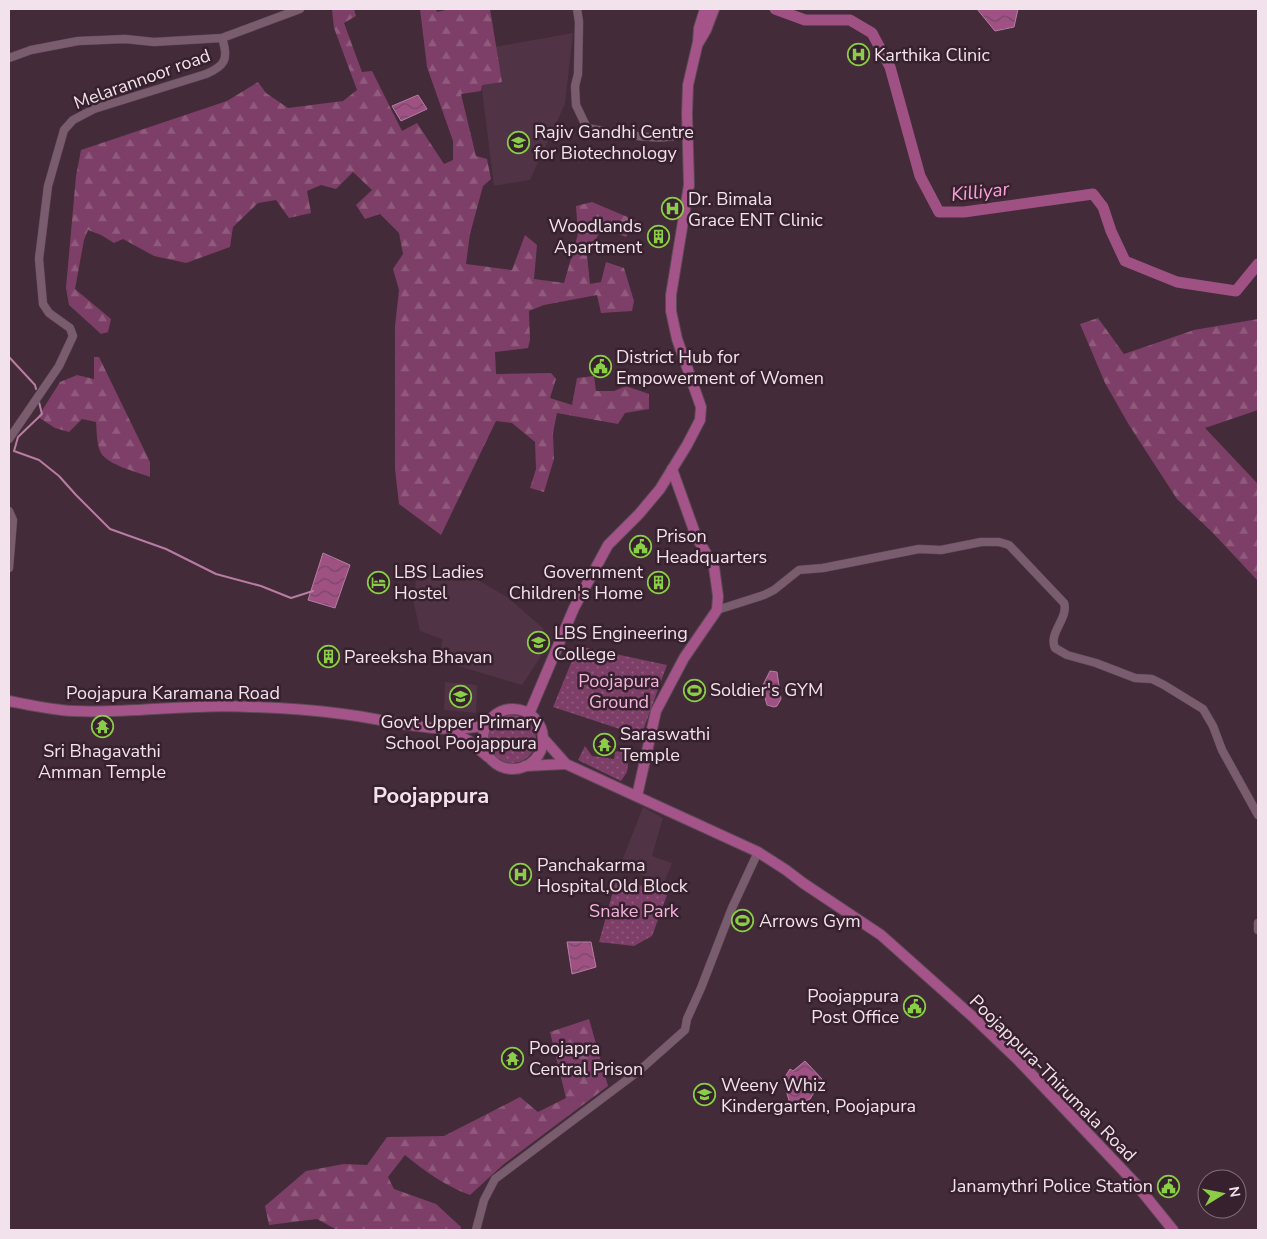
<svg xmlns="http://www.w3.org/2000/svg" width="1267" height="1239" font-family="'Nunito Sans',sans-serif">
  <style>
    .built { fill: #503345 }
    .forest { fill: url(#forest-firs) }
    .park { fill: url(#park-dots) }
    .water { fill: url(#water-waves); stroke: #b97ca3 }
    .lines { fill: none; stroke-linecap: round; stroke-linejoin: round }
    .stream { stroke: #b97ca3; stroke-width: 2 }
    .river { stroke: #a05184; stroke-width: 11 }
    .minor-casing { stroke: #5d4856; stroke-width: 9 }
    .major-casing { stroke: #5d4856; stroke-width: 12 }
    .minor { stroke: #795d6e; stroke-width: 8 }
    .major { stroke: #a5548a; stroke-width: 10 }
    .labels { text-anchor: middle; stroke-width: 5; stroke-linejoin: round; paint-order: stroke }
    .poi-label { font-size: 18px; fill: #f2e2eb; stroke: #38212f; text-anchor: start }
    .street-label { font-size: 18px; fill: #f2e2eb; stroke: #38212f }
    .park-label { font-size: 18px; fill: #f5b3db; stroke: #38212f }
    .water-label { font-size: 19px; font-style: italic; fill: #f8a1d7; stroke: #38212f }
    .district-label { font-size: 22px; font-weight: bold; fill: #f2e2eb; stroke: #38212f }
  </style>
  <defs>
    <pattern id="forest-firs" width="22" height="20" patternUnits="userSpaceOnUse" patternTransform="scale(1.25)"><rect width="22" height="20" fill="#7d3f67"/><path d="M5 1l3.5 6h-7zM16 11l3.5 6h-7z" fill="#905a7d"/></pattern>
    <pattern id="park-dots" width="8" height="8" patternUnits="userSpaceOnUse" patternTransform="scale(1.25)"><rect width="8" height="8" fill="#7d3f67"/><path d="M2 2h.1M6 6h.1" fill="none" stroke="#905a7d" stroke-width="1.8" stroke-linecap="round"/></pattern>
    <pattern id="water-waves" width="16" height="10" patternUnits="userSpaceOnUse" patternTransform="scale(1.25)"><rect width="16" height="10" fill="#a05184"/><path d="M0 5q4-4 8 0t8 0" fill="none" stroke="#744a65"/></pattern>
  </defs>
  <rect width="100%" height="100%" fill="#432b39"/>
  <g class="built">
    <polygon points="573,33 565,104 530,180 494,186 477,50"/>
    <polygon points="441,572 471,576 507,597 543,628 540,658 522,685 441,661 442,639 420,631 413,600 416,581"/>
    <polygon points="445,682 477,685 476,713 444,710"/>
    <polygon points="643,807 663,818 652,856 672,863 664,883 661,883 620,866"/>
  </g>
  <g class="forest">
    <polygon points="334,9 354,9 356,16 344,23 362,72 372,71 402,131 417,123 444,164 453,160 453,141 427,67 420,9 436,9 437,12 450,9 490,9 502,82 482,85 481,91 461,94 476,156 487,159 491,179 483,186 470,234 466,264 512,270 525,235 537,245 534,279 564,283 578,234 576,206 592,202 637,221 626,237 602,228 587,255 590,284 601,282 606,262 624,268 634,301 632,311 601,313 597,295 544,305 529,311 530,340 528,348 495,352 496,374 551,373 556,379 550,398 572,405 577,378 594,376 596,391 614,391 626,386 649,394 649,409 625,413 618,424 557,413 553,433 554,459 544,492 530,488 536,469 535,442 512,423 496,421 441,535 399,504 395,469 395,326 399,290 393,269 403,254 399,233 380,214 365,219 356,205 372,190 353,172 336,189 321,185 307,191 311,213 289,218 276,200 258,203 233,227 230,247 186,263 154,256 123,239 114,243 101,235 88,230 84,240 75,289 111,319 108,332 101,334 69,305 66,288 76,176 81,150 227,101 258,82 266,93 288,108 343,101 357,90 334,28 332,10"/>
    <polygon points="1098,318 1124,354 1194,330 1258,319 1258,410 1205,428 1258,484 1258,581 1212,532 1177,499 1129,425 1105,383 1080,324"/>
    <path d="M94,357H99L150,462V477C137,472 108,465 101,453C96,444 97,431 96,422L82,419L69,432L55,428L38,417L60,382L77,375L94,379Z"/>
    <path d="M589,1019L608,1086L504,1164L470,1195C445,1186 426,1172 405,1155L388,1177L394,1189L436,1204L461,1227V1230H337L317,1219L269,1225L265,1206L306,1171L344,1164L367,1165L387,1137L444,1136L520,1097L538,1112L566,1098L550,1032Z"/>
  </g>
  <g class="park">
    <polygon points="578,646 667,665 641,736 553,707"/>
    <circle cx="512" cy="739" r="24"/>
    <polygon points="585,746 592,756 614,759 615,752 630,747 627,772 621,781 578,760"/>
    <polygon points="617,877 667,895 652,936 634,946 599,942"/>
  </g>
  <g class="water">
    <polygon points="977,9 1018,9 1014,27 995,31"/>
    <polygon points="418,95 427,109 401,121 392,106"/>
    <polygon points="323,553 350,565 335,608 308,600"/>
    <polygon points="770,671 777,672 781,699 777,706 774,707 767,705 762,687"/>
    <polygon points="567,942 591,942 596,967 572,974"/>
    <polygon points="805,1061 822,1079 810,1099 791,1107 783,1080 790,1069 793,1071"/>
  </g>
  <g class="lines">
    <g class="stream">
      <polyline points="9,357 35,385 36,389"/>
      <polyline points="39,402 42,414 18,437 14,451 39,460 59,476 76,495 110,529 166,549 216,574 261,586 291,598 313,591"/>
    </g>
    <polyline class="river" points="775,9 805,20 850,20 872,33 890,67 920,176 939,212 964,212 1093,194 1103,207 1111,231 1125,261 1177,282 1236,291 1258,264"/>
    <defs>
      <g id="minor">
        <path d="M577,9L579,22L578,74L575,86L576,105L587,128C606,132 660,142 677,135C681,134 684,131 687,128"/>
        <polyline points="9,58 31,50 78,41 125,39 154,42 222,38 300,9"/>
        <path d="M9,439L59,366L73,336L70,328L49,313L43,304L39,259L48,186L64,130L73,120L94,109L206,74C225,66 229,59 222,38"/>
        <polyline points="9,511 13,520 9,568"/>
        <path d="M717,610L764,595L774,590L799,570L823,568L919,549L941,550L981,542H999L1009,545L1064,603C1069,618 1048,633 1055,648L1067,655L1096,663L1135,678L1152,679L1164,685L1203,709L1213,726L1222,750L1258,815"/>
        <polyline points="1258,923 1258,930"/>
        <polyline points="476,1230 484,1200 495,1179 640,1070 685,1030 687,1019 701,988 732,908 758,852"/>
      </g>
      <g id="major">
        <polyline points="699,42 706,30 714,9"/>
        <path d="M9,701C30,705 51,710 73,711C132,714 192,703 251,707C282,708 312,710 343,714C390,720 439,736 486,725"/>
        <circle cx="513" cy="739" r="30"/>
        <polyline points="529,714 574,608 608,545 639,514 660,489 687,445 700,420 701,407 677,339 671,311 671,295 689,185 687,114 688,85 698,42 699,28 705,9"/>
        <polyline points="448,730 469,741 488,757"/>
        <polyline points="543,738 566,764 758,852 786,870 803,883 881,935 973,1017 1019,1061 1135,1183 1173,1230"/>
        <polyline points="525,766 566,764"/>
        <polyline points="637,796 656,711 684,658 717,610 718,596 714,567 696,536 672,469"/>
      </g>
    </defs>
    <use href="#minor" class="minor-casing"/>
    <use href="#major" class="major-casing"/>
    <use href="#minor" class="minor"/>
    <use href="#major" class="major"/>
  </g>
  <defs>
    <symbol id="hospital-ring" viewBox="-11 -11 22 22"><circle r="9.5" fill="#38212f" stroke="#8ace47" stroke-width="1.5"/><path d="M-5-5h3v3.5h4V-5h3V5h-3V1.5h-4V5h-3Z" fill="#8ace47"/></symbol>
    <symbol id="university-ring" viewBox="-11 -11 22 22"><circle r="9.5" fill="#38212f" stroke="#8ace47" stroke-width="1.5"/><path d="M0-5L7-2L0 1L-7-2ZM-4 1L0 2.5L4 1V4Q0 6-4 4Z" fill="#8ace47"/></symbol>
    <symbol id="building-ring" viewBox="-11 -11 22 22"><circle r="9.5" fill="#38212f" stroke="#8ace47" stroke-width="1.5"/><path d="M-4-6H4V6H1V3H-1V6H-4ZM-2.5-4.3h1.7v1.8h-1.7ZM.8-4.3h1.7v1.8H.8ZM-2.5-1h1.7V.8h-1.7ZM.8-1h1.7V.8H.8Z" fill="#8ace47"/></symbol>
    <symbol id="civic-ring" viewBox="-11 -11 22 22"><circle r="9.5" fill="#38212f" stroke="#8ace47" stroke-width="1.5"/><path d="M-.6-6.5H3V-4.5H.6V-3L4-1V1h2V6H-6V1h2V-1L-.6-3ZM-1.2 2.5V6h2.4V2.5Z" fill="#8ace47"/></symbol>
    <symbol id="hotel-ring" viewBox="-11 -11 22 22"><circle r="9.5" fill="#38212f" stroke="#8ace47" stroke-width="1.5"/><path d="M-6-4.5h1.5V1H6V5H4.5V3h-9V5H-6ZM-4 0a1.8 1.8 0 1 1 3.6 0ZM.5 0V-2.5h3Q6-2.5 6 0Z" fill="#8ace47"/></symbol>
    <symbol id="stadium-ring" viewBox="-11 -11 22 22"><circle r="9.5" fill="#38212f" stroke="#8ace47" stroke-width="1.5"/><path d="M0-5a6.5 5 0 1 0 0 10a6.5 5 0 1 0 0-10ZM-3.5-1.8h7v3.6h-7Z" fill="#8ace47"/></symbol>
    <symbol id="school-ring" viewBox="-11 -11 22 22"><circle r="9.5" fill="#38212f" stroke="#8ace47" stroke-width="1.5"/><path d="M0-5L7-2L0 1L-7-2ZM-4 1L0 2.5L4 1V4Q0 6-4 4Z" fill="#8ace47"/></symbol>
    <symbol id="temple-ring" viewBox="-11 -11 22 22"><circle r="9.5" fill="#38212f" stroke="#8ace47" stroke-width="1.5"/><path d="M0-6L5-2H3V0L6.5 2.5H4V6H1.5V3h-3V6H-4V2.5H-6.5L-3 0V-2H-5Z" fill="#8ace47"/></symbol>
  </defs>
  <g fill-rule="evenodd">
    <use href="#hospital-ring" x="846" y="42" width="25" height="25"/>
    <use href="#university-ring" x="506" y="130" width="25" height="25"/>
    <use href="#hospital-ring" x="660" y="196" width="25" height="25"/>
    <use href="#building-ring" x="646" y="224" width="25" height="25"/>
    <use href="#civic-ring" x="588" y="354" width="25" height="25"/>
    <use href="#civic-ring" x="628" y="534" width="25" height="25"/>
    <use href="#hotel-ring" x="366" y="570" width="25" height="25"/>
    <use href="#building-ring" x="646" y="570" width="25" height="25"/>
    <use href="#university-ring" x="526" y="630" width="25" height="25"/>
    <use href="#building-ring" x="316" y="644" width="25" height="25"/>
    <use href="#stadium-ring" x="682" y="678" width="25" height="25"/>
    <use href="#school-ring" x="448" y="684" width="25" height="25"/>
    <use href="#temple-ring" x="90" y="714" width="25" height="25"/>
    <use href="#temple-ring" x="592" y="732" width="25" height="25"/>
    <use href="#hospital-ring" x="508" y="862" width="25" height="25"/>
    <use href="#stadium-ring" x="730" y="908" width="25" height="25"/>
    <use href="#civic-ring" x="902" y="994" width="25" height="25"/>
    <use href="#temple-ring" x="500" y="1046" width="25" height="25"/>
    <use href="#school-ring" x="692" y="1082" width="25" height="25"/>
    <use href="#civic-ring" x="1156" y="1174" width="25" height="25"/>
  </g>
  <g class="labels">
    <g class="poi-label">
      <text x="874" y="61">Karthika Clinic</text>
      <text x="534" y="138">Rajiv Gandhi Centre<tspan x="534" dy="21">for Biotechnology</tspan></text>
      <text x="688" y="205">Dr. Bimala<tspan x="688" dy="21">Grace ENT Clinic</tspan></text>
      <text x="642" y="232" text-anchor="end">Woodlands<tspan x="642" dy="21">Apartment</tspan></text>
      <text x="616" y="363">District Hub for<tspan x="616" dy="21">Empowerment of Women</tspan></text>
      <text x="656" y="542">Prison<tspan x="656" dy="21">Headquarters</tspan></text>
      <text x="394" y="578">LBS Ladies<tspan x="394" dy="21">Hostel</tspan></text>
      <text x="643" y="578" text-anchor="end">Government<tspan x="643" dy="21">Children's Home</tspan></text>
      <text x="554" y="639">LBS Engineering<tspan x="554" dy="21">College</tspan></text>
      <text x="344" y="663">Pareeksha Bhavan</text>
      <text x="710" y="696">Soldier's GYM</text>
      <text x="461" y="728" text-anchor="middle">Govt Upper Primary<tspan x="461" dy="21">School Poojappura</tspan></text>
      <text x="620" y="740">Saraswathi<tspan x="620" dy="21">Temple</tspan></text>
      <text x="102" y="757" text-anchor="middle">Sri Bhagavathi<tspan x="102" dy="21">Amman Temple</tspan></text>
      <text x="537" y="871">Panchakarma<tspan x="537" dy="21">Hospital,Old Block</tspan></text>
      <text x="759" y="927">Arrows Gym</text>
      <text x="899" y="1002" text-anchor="end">Poojappura<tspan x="899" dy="21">Post Office</tspan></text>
      <text x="529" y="1054">Poojapra<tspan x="529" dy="21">Central Prison</tspan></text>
      <text x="721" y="1091">Weeny Whiz<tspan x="721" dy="21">Kindergarten, Poojapura</tspan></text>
      <text x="1153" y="1192" text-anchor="end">Janamythri Police Station</text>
    </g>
    <g class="street-label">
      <text transform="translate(142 79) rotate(-20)" y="6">Melarannoor road</text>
      <text x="173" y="699">Poojapura Karamana Road</text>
      <text transform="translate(1053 1078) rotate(45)" y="6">Poojappura-Thirumala Road</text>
    </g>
    <g class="park-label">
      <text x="619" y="687">Poojapura<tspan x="619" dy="21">Ground</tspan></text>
      <text x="634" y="917">Snake Park</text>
    </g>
    <g class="water-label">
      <text transform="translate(980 191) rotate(-6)" y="7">Killiyar</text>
    </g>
    <g class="district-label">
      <text x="431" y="803">Poojappura</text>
    </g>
  </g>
  <rect width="1267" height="1239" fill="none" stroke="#f2e2eb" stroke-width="20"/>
  <g transform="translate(1222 1194) rotate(80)"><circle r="24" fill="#38212f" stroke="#826e7a"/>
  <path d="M0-4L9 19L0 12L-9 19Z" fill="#8ace47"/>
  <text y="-8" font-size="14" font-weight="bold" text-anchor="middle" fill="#f2e2eb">N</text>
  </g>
</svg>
